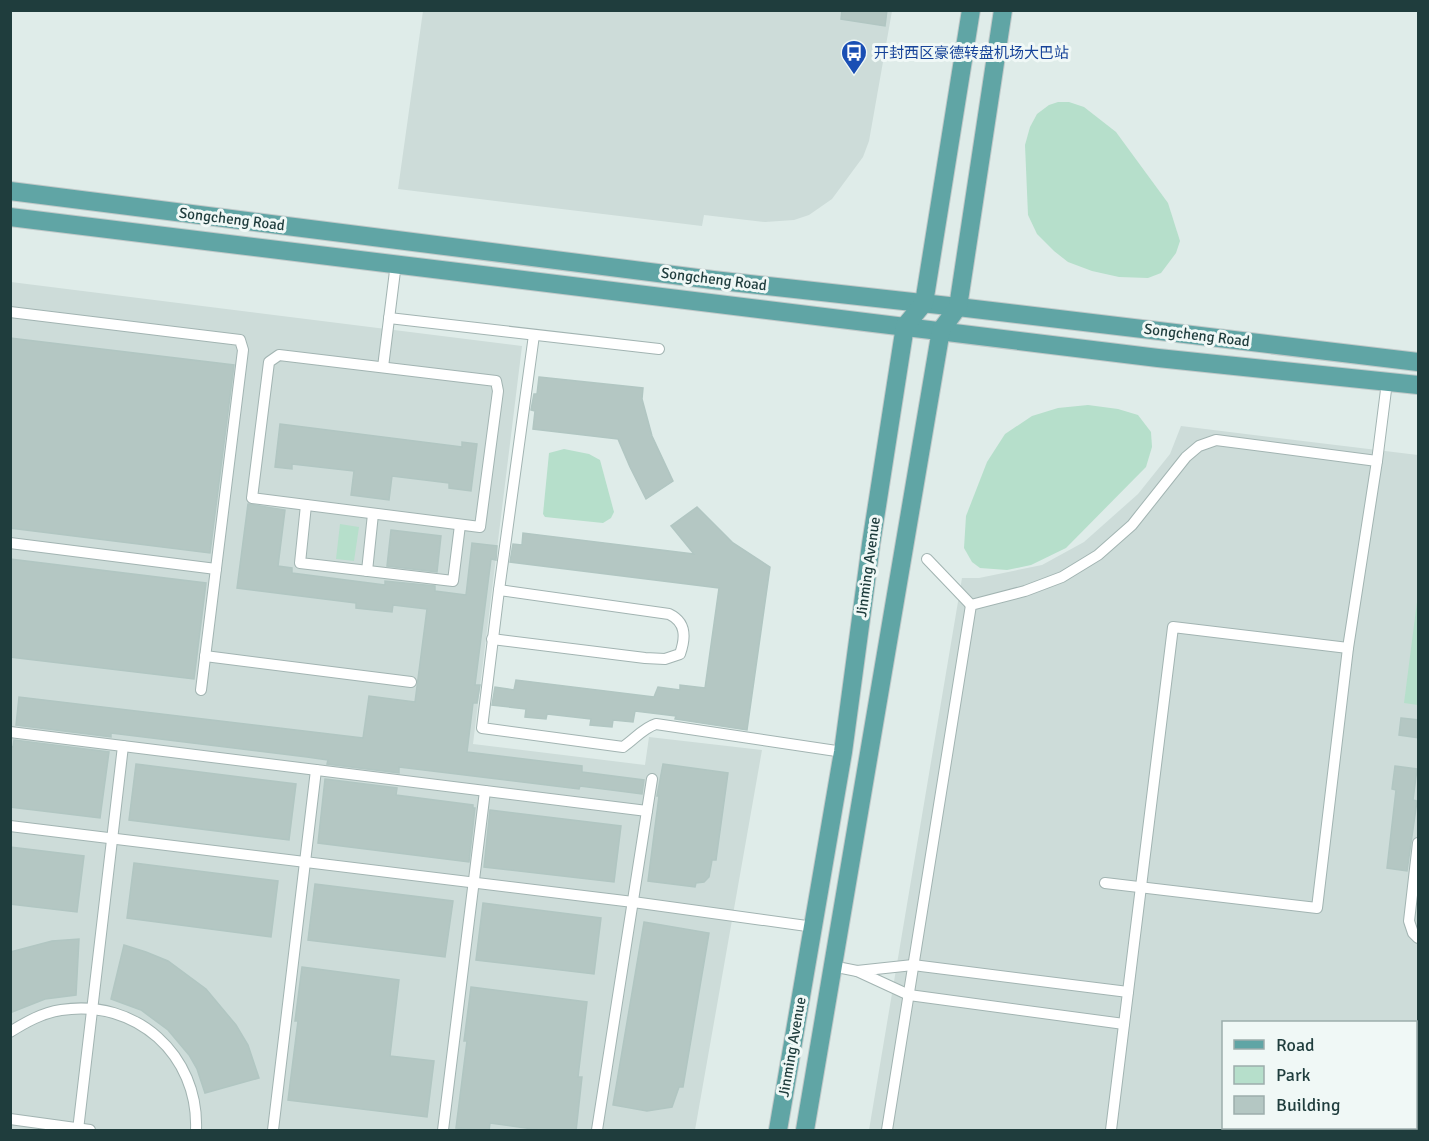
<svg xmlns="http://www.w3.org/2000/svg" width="1429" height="1141" font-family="Signika,'Noto Sans SC',sans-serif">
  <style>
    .built { fill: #cddcd9; fill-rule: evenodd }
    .green { fill: #b6dfcb }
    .building { fill: #b4c7c3; stroke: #b1c6c2; stroke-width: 1.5 }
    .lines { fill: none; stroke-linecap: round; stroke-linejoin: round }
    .service-casing { stroke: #a2b4b2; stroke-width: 12 }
    .primary-casing { stroke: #c0c9c9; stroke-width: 20 }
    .service { stroke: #fff; stroke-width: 10 }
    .primary { stroke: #60a5a5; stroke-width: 18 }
    .labels { text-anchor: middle; stroke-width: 6; stroke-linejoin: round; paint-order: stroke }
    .transit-label { font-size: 15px; fill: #164399; stroke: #f0f8f6; text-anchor: start }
    .street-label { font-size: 15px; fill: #1f3d3d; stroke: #f0f8f6 }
  </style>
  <rect width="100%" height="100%" fill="#dfece9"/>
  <g class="built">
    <polygon points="423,11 892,11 869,141 863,157 832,199 809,215 794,220 765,222 704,215 702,226 398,189"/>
    <polygon points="11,282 522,346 473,744 645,765 649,737 762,750 695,1130 11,1130"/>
    <path d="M1181,426L1418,455V1130H869L962,578H979L1042,565L1084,542L1138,494L1170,454ZM1224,1022H1416V1128H1224Z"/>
  </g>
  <g class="green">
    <polygon points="1058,102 1069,102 1084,107 1116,132 1168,203 1180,241 1176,253 1161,273 1148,278 1119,277 1092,271 1068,262 1054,251 1037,234 1028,215 1025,145 1030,127 1037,114 1049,105"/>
    <polygon points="1088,405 1118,409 1138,415 1151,432 1152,447 1146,467 1066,548 1031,565 1007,570 980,568 972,562 964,548 966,516 987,462 1005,434 1032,416 1058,408"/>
    <polygon points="564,449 589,454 600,460 614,512 611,518 603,523 545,517 543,514 549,453"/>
    <polygon points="340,524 359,527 354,561 336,559"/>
    <polygon points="1418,594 1418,705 1404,703"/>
  </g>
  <g class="building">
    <polygon points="842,10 887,10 885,26 841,19"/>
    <polygon points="10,338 234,365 210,553 10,528"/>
    <polygon points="539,377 643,388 642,399 652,436 673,481 646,499 630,467 618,439 533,429 535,411 531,410 534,394 537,394"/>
    <polygon points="280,424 462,447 462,442 477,444 471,491 449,488 449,483 392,476 389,500 351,495 354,471 292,464 292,469 275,467"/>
    <polygon points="248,504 285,510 278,566 292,568 292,573 385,585 385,581 435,586 435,591 466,595 472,543 497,546 496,560 491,559 475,685 480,685 477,703 473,703 467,752 582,766 582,772 644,780 642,794 580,786 579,789 399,767 399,773 327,764 328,760 307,757 111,733 111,737 16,725 19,697 363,738 369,696 415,702 427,609 393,605 392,612 356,608 356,603 237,588"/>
    <polygon points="697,507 733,543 770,567 747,730 675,719 676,716 635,711 633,722 613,720 612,727 590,725 591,719 547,714 546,719 525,717 526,709 492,705 495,687 514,690 516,680 654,697 658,687 680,690 680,685 705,688 719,588 510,562 513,544 522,545 523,533 694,554 671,526"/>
    <polygon points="391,530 441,536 437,572 387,566"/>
    <polygon points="10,559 206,583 194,679 10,657"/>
    <polygon points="1401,718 1419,720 1419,738 1399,735"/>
    <polygon points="14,740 109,752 100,818 10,807 10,746 13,747"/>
    <polygon points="136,764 296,784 289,840 129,820"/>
    <polygon points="663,764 728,773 716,860 712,860 709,877 704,882 696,883 695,887 648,881 659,796 657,796"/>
    <polygon points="1395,766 1417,769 1413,800 1417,801 1407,871 1387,868 1396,790 1392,789"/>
    <polygon points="325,779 397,788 396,795 473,805 473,808 475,808 469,862 318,843"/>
    <polygon points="490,810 621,826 614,882 484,867"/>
    <polygon points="10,847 84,856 77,912 10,904"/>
    <polygon points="134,863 278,881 271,937 127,918"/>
    <polygon points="315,884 453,901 445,957 308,940"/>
    <polygon points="483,903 601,918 594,974 476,960"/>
    <polygon points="644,922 709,933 683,1087 679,1087 672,1107 647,1111 613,1105"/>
    <polygon points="79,939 76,995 45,999 10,1013 10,952 52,941"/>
    <polygon points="124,945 146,952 168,961 206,989 236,1025 248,1045 259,1078 205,1093 197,1069 189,1055 168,1030 141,1010 111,999"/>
    <polygon points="302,967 399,980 390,1056 434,1061 427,1117 288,1100 298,1021 295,1021"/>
    <polygon points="471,987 587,1002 578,1077 582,1077 576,1131 547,1131 490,1123 489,1131 456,1128 467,1041 464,1041"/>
  </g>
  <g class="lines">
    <defs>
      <g id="service">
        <polyline points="10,312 240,340 243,350 201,690"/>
        <polyline points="389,318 659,349"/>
        <path d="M534,335L499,590L482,728L623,747C635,739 643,728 656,724L843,752"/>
        <polygon points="279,355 496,381 498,391 480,527 252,498 269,362"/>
        <polyline points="383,367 396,263"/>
        <polyline points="306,505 300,563 453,581 460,525"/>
        <polyline points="10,543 216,569"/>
        <polyline points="927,559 971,605"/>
        <polyline points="367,571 373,514"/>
        <path d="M492,639L645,658L665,659L680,654C686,637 686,622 669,614L499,590"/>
        <polyline points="205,656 411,682"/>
        <polyline points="10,732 647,811"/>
        <polyline points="10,826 633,902 814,927"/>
        <polyline points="1418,843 1409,921 1413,933 1418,938"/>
        <polyline points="1105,883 1317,908 1348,648 1377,461 1387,382"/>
        <polyline points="832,966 857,971"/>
        <polyline points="1124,1024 909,995 857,971 913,965 1128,992"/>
        <path d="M10,1032C26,1022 42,1013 61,1010C136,998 199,1055 196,1130"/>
        <polyline points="10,1119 90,1130"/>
        <polyline points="78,1130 123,746"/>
        <polyline points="273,1130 316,770"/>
        <polyline points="443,1130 485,791"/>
        <polyline points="597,1130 652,779"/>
        <polyline points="887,1130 971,605 1025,591 1062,577 1098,555 1132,525 1186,457 1199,446 1216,440 1377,461"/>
        <polyline points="1111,1130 1173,627 1348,648"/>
      </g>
      <g id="primary">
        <polyline points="10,191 713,280 958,307 1418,362"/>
        <polyline points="10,217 1158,358 1418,385"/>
        <polyline points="778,1130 843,752 871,544 905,326 924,303 971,10"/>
        <polyline points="805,1130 941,330 958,307 1003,10"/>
      </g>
    </defs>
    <use href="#service" class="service-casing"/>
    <use href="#primary" class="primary-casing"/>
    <use href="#service" class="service"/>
    <use href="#primary" class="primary"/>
  </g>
  <defs>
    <symbol id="bus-pin" viewBox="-11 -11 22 30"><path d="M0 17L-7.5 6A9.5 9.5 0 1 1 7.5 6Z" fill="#1a4fb4" stroke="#f0f8f6"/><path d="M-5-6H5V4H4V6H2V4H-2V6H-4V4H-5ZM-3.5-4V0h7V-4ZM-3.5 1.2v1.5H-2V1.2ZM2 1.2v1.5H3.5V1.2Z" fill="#fff"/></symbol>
  </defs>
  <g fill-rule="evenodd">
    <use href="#bus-pin" x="839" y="38" width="30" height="40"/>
  </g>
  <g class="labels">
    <g class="transit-label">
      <text x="874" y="58">开封西区豪德转盘机场大巴站</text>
    </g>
    <g class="street-label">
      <text transform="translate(232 219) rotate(7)" y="5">Songcheng Road</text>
      <text transform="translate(714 279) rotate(7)" y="5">Songcheng Road</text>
      <text transform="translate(1197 335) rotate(7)" y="5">Songcheng Road</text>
      <text transform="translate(868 567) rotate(-82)" y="5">Jinming Avenue</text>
      <text transform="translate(792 1047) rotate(-80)" y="5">Jinming Avenue</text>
    </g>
  </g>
  <rect width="1429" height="1141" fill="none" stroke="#1f3d3d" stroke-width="24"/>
  <rect x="1222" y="1021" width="195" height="108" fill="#f0f8f6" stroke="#9cadac" stroke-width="1.5"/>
  <rect x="1234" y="1040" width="30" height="9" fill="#60a5a5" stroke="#9cadac" stroke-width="1.5"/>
  <text x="1276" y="1051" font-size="18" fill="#1f3d3d">Road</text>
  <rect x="1234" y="1066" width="30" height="18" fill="#b6dfcb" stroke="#9cadac" stroke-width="1.5"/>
  <text x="1276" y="1081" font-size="18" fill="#1f3d3d">Park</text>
  <rect x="1234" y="1096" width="30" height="18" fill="#b4c7c3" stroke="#9cadac" stroke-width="1.5"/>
  <text x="1276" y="1111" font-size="18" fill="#1f3d3d">Building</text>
</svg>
